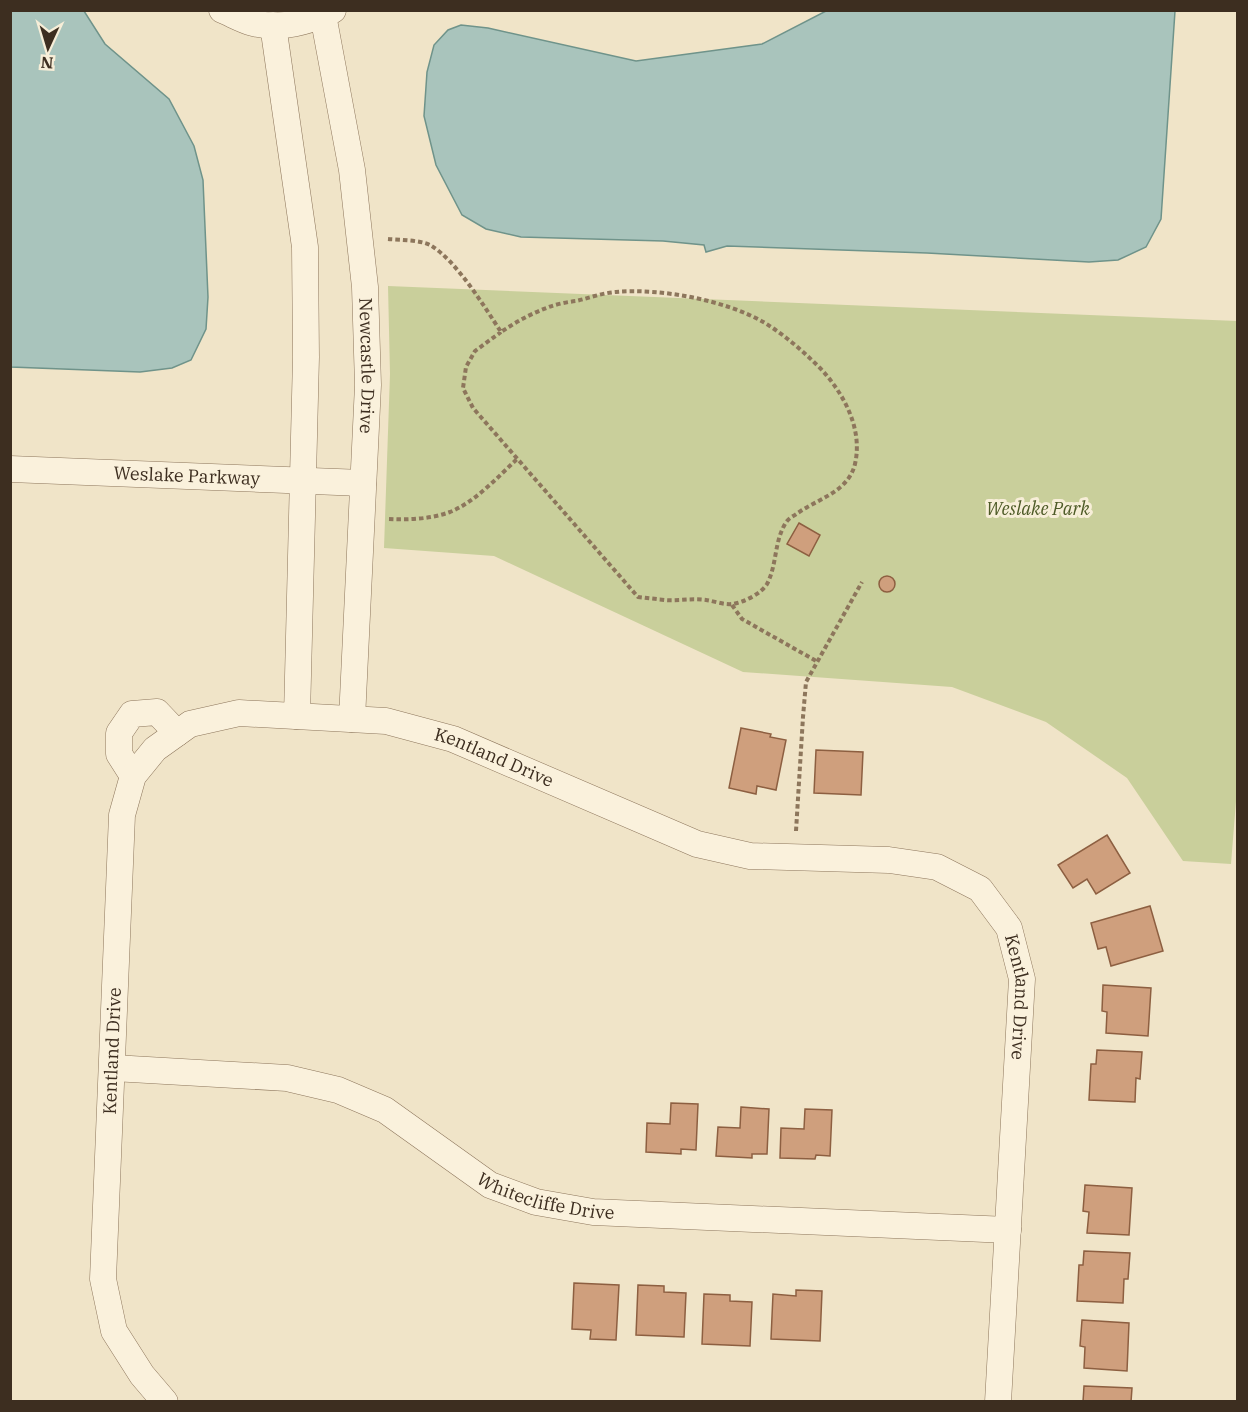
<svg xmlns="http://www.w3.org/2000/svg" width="1248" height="1412" font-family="'IBM Plex Serif',serif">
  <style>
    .green { fill: #c9cf9b }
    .water { fill: #a9c4bc; stroke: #6f938a; stroke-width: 1.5 }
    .building { fill: #cf9f7d; stroke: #8d5f41; stroke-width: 1.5 }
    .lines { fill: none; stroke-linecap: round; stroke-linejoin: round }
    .minor-casing { stroke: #8d765c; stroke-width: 27 }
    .path { stroke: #8d765c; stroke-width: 4; stroke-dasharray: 4.5 3; stroke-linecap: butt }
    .minor { stroke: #faf1dc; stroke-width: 26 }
    .labels { text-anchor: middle; stroke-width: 6; stroke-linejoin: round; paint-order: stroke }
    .street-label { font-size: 18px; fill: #3d2e20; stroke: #f7eed8 }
    .park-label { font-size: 18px; font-style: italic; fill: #4d5a26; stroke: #f7eed8 }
  </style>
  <rect width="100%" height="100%" fill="#f0e4c8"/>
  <polygon class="green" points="388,286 1237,321 1238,776 1231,864 1183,861 1127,778 1046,722 952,687 743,672 494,556 384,548 390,374"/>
  <g class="water">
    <polygon points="11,10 84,11 105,44 169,99 194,146 203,180 208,297 206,329 191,360 172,368 140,372 11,367"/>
    <polygon points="826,11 1175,11 1161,219 1146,247 1118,260 1089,262 927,253 727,246 706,252 704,245 663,241 521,237 486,229 462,215 436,165 424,116 427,72 434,45 448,30 461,25 488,28 636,61 762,44"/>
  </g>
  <g class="building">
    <polygon points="799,523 820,535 809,556 787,544"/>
    <circle cx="887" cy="584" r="8"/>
    <polygon points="741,728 771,734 770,737 786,740 776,790 757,786 756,794 729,788"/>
    <polygon points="816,750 863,752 861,795 814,793"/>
    <polygon points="1107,835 1130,873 1096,894 1087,879 1073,888 1058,865"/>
    <polygon points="1150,906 1163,951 1111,966 1106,947 1098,949 1091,923"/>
    <polygon points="1103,985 1151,988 1148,1036 1106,1033 1107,1012 1102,1011"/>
    <polygon points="1097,1050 1142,1052 1140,1079 1136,1078 1135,1102 1089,1100 1091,1064 1096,1064"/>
    <polygon points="671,1103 698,1104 696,1150 681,1149 681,1154 646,1152 647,1123 670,1124"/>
    <polygon points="741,1107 769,1109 767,1154 752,1154 752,1158 716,1156 718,1127 740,1128"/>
    <polygon points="805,1109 832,1110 830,1156 816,1155 815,1159 780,1158 781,1128 804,1129"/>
    <polygon points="1085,1185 1132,1188 1129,1235 1087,1233 1089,1212 1083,1211"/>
    <polygon points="1084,1251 1130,1253 1128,1279 1124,1279 1123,1303 1077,1301 1079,1265 1083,1265"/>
    <polygon points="574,1283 619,1285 616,1340 590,1339 591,1330 572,1329"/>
    <polygon points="638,1285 664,1286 664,1292 686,1293 684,1337 636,1335"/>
    <polygon points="796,1290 822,1291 820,1341 771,1339 773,1294 796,1296"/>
    <polygon points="704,1294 730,1295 730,1301 752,1302 750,1346 702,1344"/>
    <polygon points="1082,1320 1129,1323 1127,1371 1084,1368 1085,1347 1080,1346"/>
    <polygon points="1084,1386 1132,1388 1131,1402 1083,1402"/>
  </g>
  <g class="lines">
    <defs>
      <g id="minor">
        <path d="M222,10C232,14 242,20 253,23C280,30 308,22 333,10"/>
        <path id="s1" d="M323,15L352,170L365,287L368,385L352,719"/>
        <polyline points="273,25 305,247 306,357 297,716"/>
        <path id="s2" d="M10,469L363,483"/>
        <polyline points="133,776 119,754 119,733 132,714 157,712 177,733"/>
        <path id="s3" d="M113,1068L287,1078L338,1090L385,1110L490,1185L536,1202L593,1212L1008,1230"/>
        <path id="s4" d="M165,1402L142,1375L114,1331L103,1279L122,815L133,776L155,749L190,724L239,713L386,721L453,739L697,844L750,856L889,860L937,867L980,889L1009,928L1022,979L998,1402"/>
      </g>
    </defs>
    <use href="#minor" class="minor-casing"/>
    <g class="path">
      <path d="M388,239C400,240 420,240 430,245C456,260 484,306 501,332C516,322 532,313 549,307C557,304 567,302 576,301C589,298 602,293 616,292C660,288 726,300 765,323C786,336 804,352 821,369C844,394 863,429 855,464C848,493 816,499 795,515C791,517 787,520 785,524C774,543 777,565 767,584C762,593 743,603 732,604C724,605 714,601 706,600C692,598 678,601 665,600C656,599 647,598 638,597L473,408L463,388L466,367L475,351L501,332"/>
      <path d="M389,519C409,520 431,519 450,512C475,502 498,477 517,459"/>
      <polyline points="732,605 742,619 818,662"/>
      <polyline points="796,831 803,717 806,682 862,582"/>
    </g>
    <use href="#minor" class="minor"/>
  </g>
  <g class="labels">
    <g class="street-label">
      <text dy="6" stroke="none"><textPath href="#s1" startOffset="354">Newcastle Drive</textPath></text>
      <text dy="6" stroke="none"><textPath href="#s2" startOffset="177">Weslake Parkway</textPath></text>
      <text dy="6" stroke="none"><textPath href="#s4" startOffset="1035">Kentland Drive</textPath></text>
      <text dy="6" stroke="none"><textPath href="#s4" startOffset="1665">Kentland Drive</textPath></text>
      <text dy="6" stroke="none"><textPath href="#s4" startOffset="369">Kentland Drive</textPath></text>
      <text dy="6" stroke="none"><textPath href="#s3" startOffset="464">Whitecliffe Drive</textPath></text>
    </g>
    <g class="park-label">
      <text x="1038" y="515">Weslake Park</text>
    </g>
  </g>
  <rect width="1248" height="1412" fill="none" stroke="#3d2e20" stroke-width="24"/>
  <g transform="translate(48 48) rotate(184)" stroke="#f7eed8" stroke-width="4.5" paint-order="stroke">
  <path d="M0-4.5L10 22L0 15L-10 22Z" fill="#3d2e20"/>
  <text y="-9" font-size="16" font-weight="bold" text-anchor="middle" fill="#3d2e20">N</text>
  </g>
</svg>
